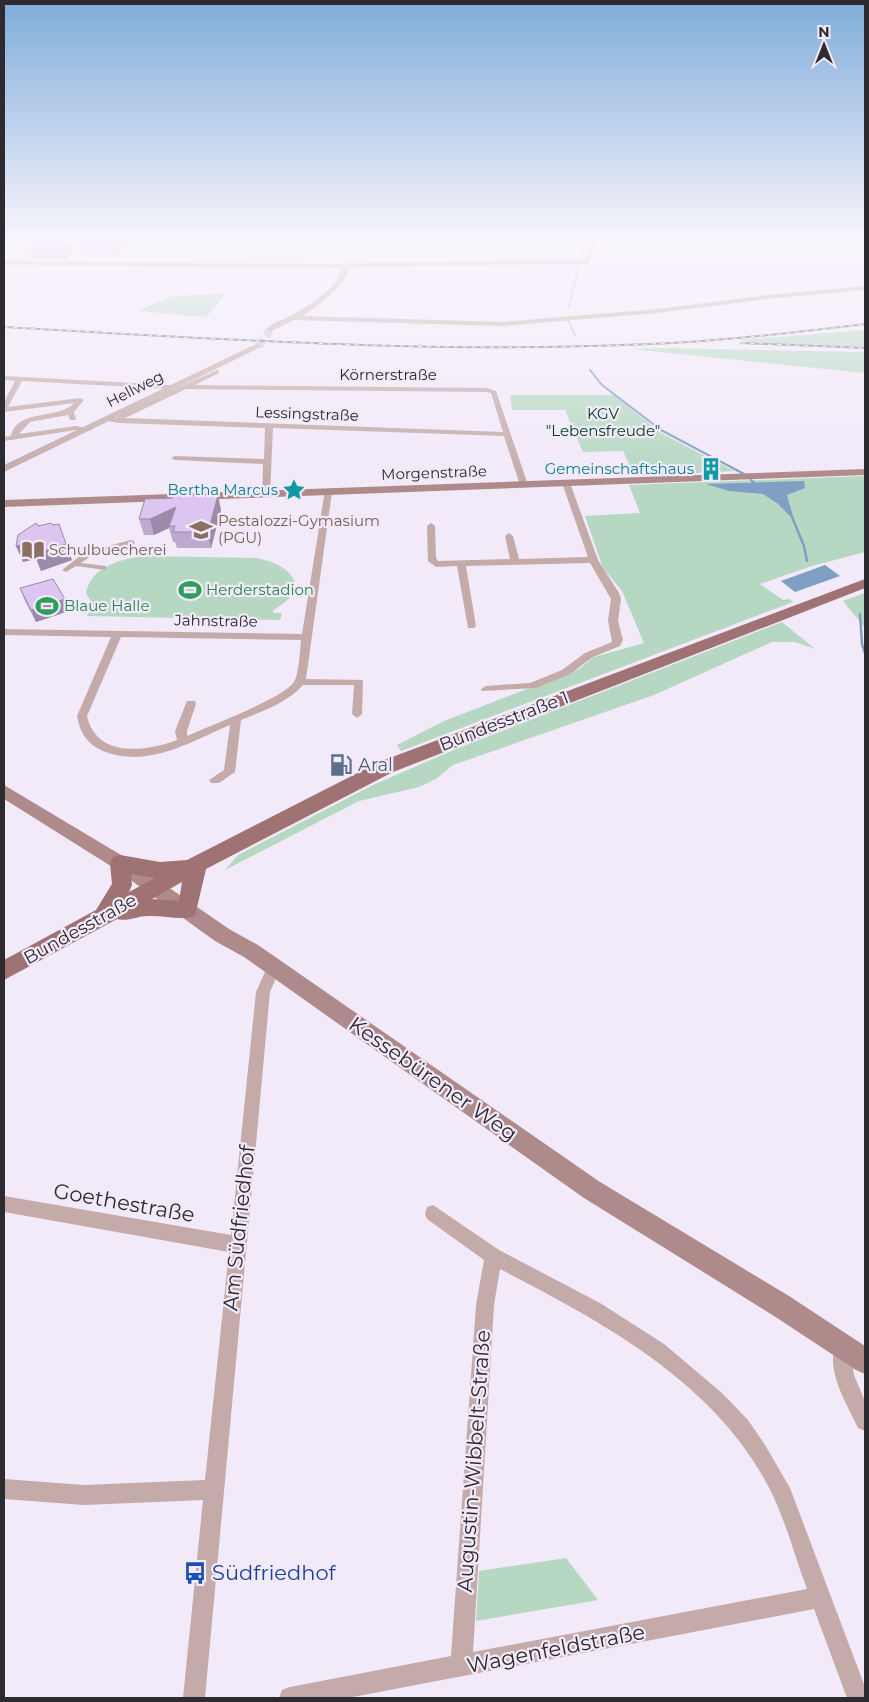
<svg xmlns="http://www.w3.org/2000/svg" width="869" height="1702" font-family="Montserrat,sans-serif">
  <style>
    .green { fill: #b6d8c2 }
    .water { fill: #7f9fc5 }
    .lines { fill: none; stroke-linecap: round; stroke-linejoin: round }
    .stream-far2 { stroke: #7f9fc5; stroke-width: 1 }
    .stream-far1 { stroke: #7f9fc5; stroke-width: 2 }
    .stream { stroke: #7f9fc5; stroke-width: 2.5 }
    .tertiary-tunnel { stroke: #cbc3d1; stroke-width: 8; stroke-dasharray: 8 4; stroke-linecap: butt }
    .pedestrian { fill: #c4abaa; fill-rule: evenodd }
    .minor { fill: #c4abaa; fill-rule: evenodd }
    .tertiary { fill: #c4abaa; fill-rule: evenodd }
    .secondary { fill: #af8a8a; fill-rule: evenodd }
    .primary { fill: #9f7373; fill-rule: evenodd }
    .rail-casing { stroke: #6e6972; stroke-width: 2 }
    .rail { stroke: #f2e9f9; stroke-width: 1; stroke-dasharray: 4.5; stroke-linecap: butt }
    .wall { fill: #bea9cf }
    .shaded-wall { fill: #9b8aa9 }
    .building { fill: #ddc5f1; stroke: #9b8aa9 }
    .labels { text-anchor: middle; stroke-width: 4.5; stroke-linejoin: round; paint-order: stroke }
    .far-street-label { font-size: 15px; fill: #2d2a30; stroke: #f2e9f9 }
    .far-park-label { font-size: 15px; fill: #054226; stroke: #f2e9f9 }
    .far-culture-label { font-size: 15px; fill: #0d838f; stroke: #f2e9f9; text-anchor: end }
    .far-education-label { font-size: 15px; fill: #785e54; stroke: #f2e9f9; text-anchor: start }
    .far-leisure-label { font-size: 15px; fill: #27864d; stroke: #f2e9f9; text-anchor: start }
    .street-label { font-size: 18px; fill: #2d2a30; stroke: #f2e9f9 }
    .service-label { font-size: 18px; fill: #4e5e75; stroke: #f2e9f9; text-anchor: start }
    .near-street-label { font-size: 21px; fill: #2d2a30; stroke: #f2e9f9 }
    .near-transit-label { font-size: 21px; fill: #164399; stroke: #f2e9f9; text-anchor: start }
  </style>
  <rect width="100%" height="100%" fill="#f2e9f9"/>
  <g class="green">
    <polygon points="226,294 206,317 138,311 172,296"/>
    <polygon points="865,330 865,347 754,343 739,340"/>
    <polygon points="662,348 865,352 865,373 631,349"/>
    <polygon points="510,395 614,395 661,433 734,471 635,476 623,451 583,452 565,410 512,410"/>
    <polygon points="865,476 865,552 812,566 760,584 783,600 790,599 793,602 401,751 397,745 444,721 579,669 594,657 644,643 622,591 603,568 585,516 640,513 629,485"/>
    <path d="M147,556L257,558C291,565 314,588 273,610V613H282L280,620L87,616L93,605L86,593C91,566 123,558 147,556Z"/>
    <polygon points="865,593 865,628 843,601"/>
    <polygon points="782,622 815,649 795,642 772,642 654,695 453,765 436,779 419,787 359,801 225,870 238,855 373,785 456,749"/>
    <polygon points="566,1558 598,1600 476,1621 479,1571"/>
  </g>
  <g class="water">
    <polygon points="804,481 805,488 787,495 794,520 777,503 763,494 729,491 706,484"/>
    <polygon points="825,565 840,576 795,592 781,581"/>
  </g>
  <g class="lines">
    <g class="stream-far2">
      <polyline points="580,260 586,240"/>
      <polyline points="569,307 579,264"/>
      <polyline points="568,320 575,335"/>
    </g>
    <g class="stream-far1">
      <polyline points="590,370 602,385 661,430 744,474"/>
      <polyline points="751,480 757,485"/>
    </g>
    <g class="stream">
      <polyline points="792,517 804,546 807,561"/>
      <polyline points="860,614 862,644 865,653"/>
    </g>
    <polyline class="tertiary-tunnel" points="259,346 270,330"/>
    <polygon class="pedestrian" points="131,540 135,542 134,544 91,556 81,563 106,566 106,570 76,566 66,572 62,570 85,552"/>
    <g class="minor">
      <polygon points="589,240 595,240 590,262 587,264 344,267 341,265 344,263 585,260"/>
      <path d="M217,370L219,371V373L195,385L487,388L496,391L528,485L524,487L520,485L504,436L273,428L270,495L266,497L262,495L263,464L175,460L171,458L175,456L264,459L265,428L119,423L102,420L106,418H117L121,413ZM186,389L487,392L491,393L503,432L125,418Z"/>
      <path d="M4,376L170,385L174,387L170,389L22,381L8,407L80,398L84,400L74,412L76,420H70L68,415L30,422L19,434L76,426L93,429L89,431L76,430L4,441V437L11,436C17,408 59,420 74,403L4,412V402L15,381L4,380Z"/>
      <polygon points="563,481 570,483 598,560 619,593 621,599 618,621 623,640 620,646 593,657 570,674 536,688 482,691 481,689 486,686 530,683 562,670 585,653 612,642 608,621 611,599 590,563 466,566 476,626 474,628 468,628 457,566 436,567 428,561 427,526 431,523 435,526 436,558 438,561 510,559 505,536 509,533 513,536 519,559 588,557 562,483"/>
      <path d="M325,490L332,492L306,679L363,680L362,714L357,718L352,714L354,685H303C287,703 263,711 241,720L235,772L219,783H211L209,780L224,770L230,725C190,742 147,769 103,751C87,744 80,733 77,716L111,637L4,635V629L302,634ZM121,637L301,640C300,650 299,674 294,682C284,698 209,726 187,736V731L196,704L195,701H187L175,731L177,740C146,752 96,758 87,716Z"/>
      <polygon points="274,961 279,963 281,967 270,992 205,1698 183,1698 203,1500 84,1505 4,1499 4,1479 84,1485 205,1480 229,1252 4,1212 4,1196 231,1235 256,992 269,963"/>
      <path d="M433,1205L499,1250L600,1303L664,1344L722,1393L748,1420L765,1445L790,1488L865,1687V1698H847L814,1609L348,1698H279L282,1690L290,1687L451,1656L476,1305L484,1260L427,1219L425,1213L427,1207ZM500,1269C606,1324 723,1386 775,1500C788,1529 796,1560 807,1589L473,1652L494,1305Z"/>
      <path d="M843,1337L849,1340L852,1346L851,1356L854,1375L865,1401V1431L858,1428C846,1401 824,1370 837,1340Z"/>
    </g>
    <g class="tertiary">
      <path d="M4,261L349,264C352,282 316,307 302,316L503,322L657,309L767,295L865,286V290L767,299L657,313L503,326L294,320L270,332L266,330C272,322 281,321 290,316C307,307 337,289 342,268L4,265Z"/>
      <polygon points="256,344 263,346 4,472 4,465"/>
    </g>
    <g class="secondary">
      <polygon points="865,469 865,475 4,507 4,500"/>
      <polygon points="4,785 126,858 229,929 258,945 600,1182 789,1296 865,1346 865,1374 856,1370 771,1314 584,1198 244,957 215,941 114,868 4,799"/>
    </g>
    <path class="primary" d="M865,579V588L393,772L206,869L195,916C180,921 164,915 148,916C137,916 128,922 117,919L4,980V960L96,910L112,884L110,863L113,857L120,855L160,862L187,860L379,762ZM131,874L155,878L129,892L132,885ZM182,882L179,901L152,899Z"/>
    <defs>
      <g id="rail">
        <path d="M4,327C219,339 434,354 649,344C722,341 793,333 865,324"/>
        <polyline points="741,343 865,348"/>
      </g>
    </defs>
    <use href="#rail" class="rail-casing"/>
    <use href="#rail" class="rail"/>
  </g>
  <g class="wall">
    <polygon points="35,240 71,240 74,250 65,260 32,259 28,247"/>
    <polygon points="81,242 128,243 118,255 84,254"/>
    <polygon points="173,498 221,510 211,548 177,548 175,542 173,542 169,528 154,535 144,535 139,519"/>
    <polygon points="36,523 72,560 41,571 36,559 23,562 16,546"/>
    <polygon points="20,588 69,611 36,622 25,601"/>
  </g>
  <g class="shaded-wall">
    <polygon points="69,240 71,240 74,250 65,260 62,247"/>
    <polygon points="117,240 127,240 128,243 118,255 115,242"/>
    <polygon points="218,495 221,510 211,548 208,532"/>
    <polygon points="176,507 169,526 169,528 154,535 150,519"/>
    <polygon points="29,543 36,559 23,562 16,546"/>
    <polygon points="66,544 72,560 41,571 35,554"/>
    <polygon points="65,599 69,611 36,622 31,610"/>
  </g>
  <g class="building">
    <polygon points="35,240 69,240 62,247 28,247"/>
    <polygon points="82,240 117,240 115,242 81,242"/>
    <polygon points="174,495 218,495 208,532 173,532 175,526 169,526 176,507 150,519 139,519 145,499 173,498"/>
    <polygon points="36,523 38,526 51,523 53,525 59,524 66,544 35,554 29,543 16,546 18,535"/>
    <polygon points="53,579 65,599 31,610 20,588"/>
  </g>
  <linearGradient id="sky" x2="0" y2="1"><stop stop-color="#7eacda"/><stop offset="0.5" stop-color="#f9f5fc"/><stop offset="1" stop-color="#f9f5fc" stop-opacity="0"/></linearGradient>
  <rect width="869" height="478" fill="url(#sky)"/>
  <defs>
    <symbol id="building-bare" viewBox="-9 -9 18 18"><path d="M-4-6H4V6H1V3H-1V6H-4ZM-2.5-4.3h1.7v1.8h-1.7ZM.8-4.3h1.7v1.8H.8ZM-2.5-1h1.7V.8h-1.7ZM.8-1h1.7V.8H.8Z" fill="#0f9aa8" stroke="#f2e9f9" stroke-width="2.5" paint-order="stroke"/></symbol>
    <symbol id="sight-bare" viewBox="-9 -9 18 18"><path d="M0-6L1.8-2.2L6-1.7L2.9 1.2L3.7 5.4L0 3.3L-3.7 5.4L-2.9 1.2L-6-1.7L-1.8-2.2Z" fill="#0f9aa8" stroke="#f2e9f9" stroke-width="2.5" paint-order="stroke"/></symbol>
    <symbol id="school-bare" viewBox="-9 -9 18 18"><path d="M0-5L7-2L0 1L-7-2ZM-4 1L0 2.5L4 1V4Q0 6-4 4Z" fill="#8d6e63" stroke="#f2e9f9" stroke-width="2.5" paint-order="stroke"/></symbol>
    <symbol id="library-bare" viewBox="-9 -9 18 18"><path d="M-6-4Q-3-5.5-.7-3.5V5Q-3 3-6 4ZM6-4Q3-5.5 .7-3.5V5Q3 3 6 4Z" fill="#8d6e63" stroke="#f2e9f9" stroke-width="2.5" paint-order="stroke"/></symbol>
    <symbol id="stadium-bare" viewBox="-9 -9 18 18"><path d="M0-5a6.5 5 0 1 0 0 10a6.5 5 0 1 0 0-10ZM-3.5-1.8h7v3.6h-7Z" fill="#2e9e5b" stroke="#f2e9f9" stroke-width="2.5" paint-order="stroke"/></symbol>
    <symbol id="fuel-bare" viewBox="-9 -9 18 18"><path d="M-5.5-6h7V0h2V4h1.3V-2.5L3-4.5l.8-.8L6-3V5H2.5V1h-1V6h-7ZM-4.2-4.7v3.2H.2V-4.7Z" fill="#5c6f8a" stroke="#f2e9f9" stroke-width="2.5" paint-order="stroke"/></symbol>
    <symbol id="bus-bare" viewBox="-9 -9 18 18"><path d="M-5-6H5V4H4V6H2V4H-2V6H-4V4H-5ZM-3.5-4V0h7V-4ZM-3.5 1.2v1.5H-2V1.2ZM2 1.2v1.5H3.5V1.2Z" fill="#1a4fb4" stroke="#f2e9f9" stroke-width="2.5" paint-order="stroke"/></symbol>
  </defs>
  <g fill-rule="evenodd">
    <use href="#building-bare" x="695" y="453" width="32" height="32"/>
    <use href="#sight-bare" x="278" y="474" width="32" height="32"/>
    <use href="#school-bare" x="185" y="514" width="32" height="32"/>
    <use href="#library-bare" x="17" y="534" width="32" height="32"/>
    <use href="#stadium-bare" x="174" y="574" width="32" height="32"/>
    <use href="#stadium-bare" x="31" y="590" width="32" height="32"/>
    <use href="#fuel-bare" x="325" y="749" width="32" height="32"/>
    <use href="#bus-bare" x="179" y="1557" width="32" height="32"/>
  </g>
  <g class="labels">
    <g class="far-street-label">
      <text x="388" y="380">Körnerstraße</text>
      <text transform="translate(135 389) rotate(-27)" y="5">Hellweg</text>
      <text transform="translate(307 414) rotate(2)" y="5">Lessingstraße</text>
      <text transform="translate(434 473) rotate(-2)" y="5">Morgenstraße</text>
      <text transform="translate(216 621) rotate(1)" y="5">Jahnstraße</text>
    </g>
    <g class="far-park-label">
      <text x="603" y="419">KGV<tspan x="603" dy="17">"Lebensfreude"</tspan></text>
    </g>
    <g class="far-culture-label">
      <text x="694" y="474">Gemeinschaftshaus</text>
      <text x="278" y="495">Bertha Marcus</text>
    </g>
    <g class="far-education-label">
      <text x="218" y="526">Pestalozzi-Gymasium<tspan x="218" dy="17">(PGU)</tspan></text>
      <text x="49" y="555">Schulbuecherei</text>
    </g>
    <g class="far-leisure-label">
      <text x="206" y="595">Herderstadion</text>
      <text x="64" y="611">Blaue Halle</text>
    </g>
    <g class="street-label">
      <text transform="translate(504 721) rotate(-21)" y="6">Bundesstraße 1</text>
      <text transform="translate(80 929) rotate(-29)" y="6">Bundesstraße</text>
    </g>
    <g class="service-label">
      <text x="358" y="771">Aral</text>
    </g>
    <g class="near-street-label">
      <text transform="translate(433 1079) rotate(35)" y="7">Kessebürener Weg</text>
      <text transform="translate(124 1203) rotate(10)" y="7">Goethestraße</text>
      <text transform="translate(239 1228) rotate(-84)" y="7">Am Südfriedhof</text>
      <text transform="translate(474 1461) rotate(-86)" y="7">Augustin-Wibbelt-Straße</text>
      <text transform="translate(556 1649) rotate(-11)" y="7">Wagenfeldstraße</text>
    </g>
    <g class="near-transit-label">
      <text x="212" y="1580">Südfriedhof</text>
    </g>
  </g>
  <rect width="869" height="1702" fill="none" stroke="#2d2a30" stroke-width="10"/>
  <g transform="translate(824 45)" stroke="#f2e9f9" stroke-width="4" paint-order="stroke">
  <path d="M0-4L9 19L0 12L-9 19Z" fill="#2d2a30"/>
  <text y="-8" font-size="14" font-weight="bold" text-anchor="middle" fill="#2d2a30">N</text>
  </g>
</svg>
